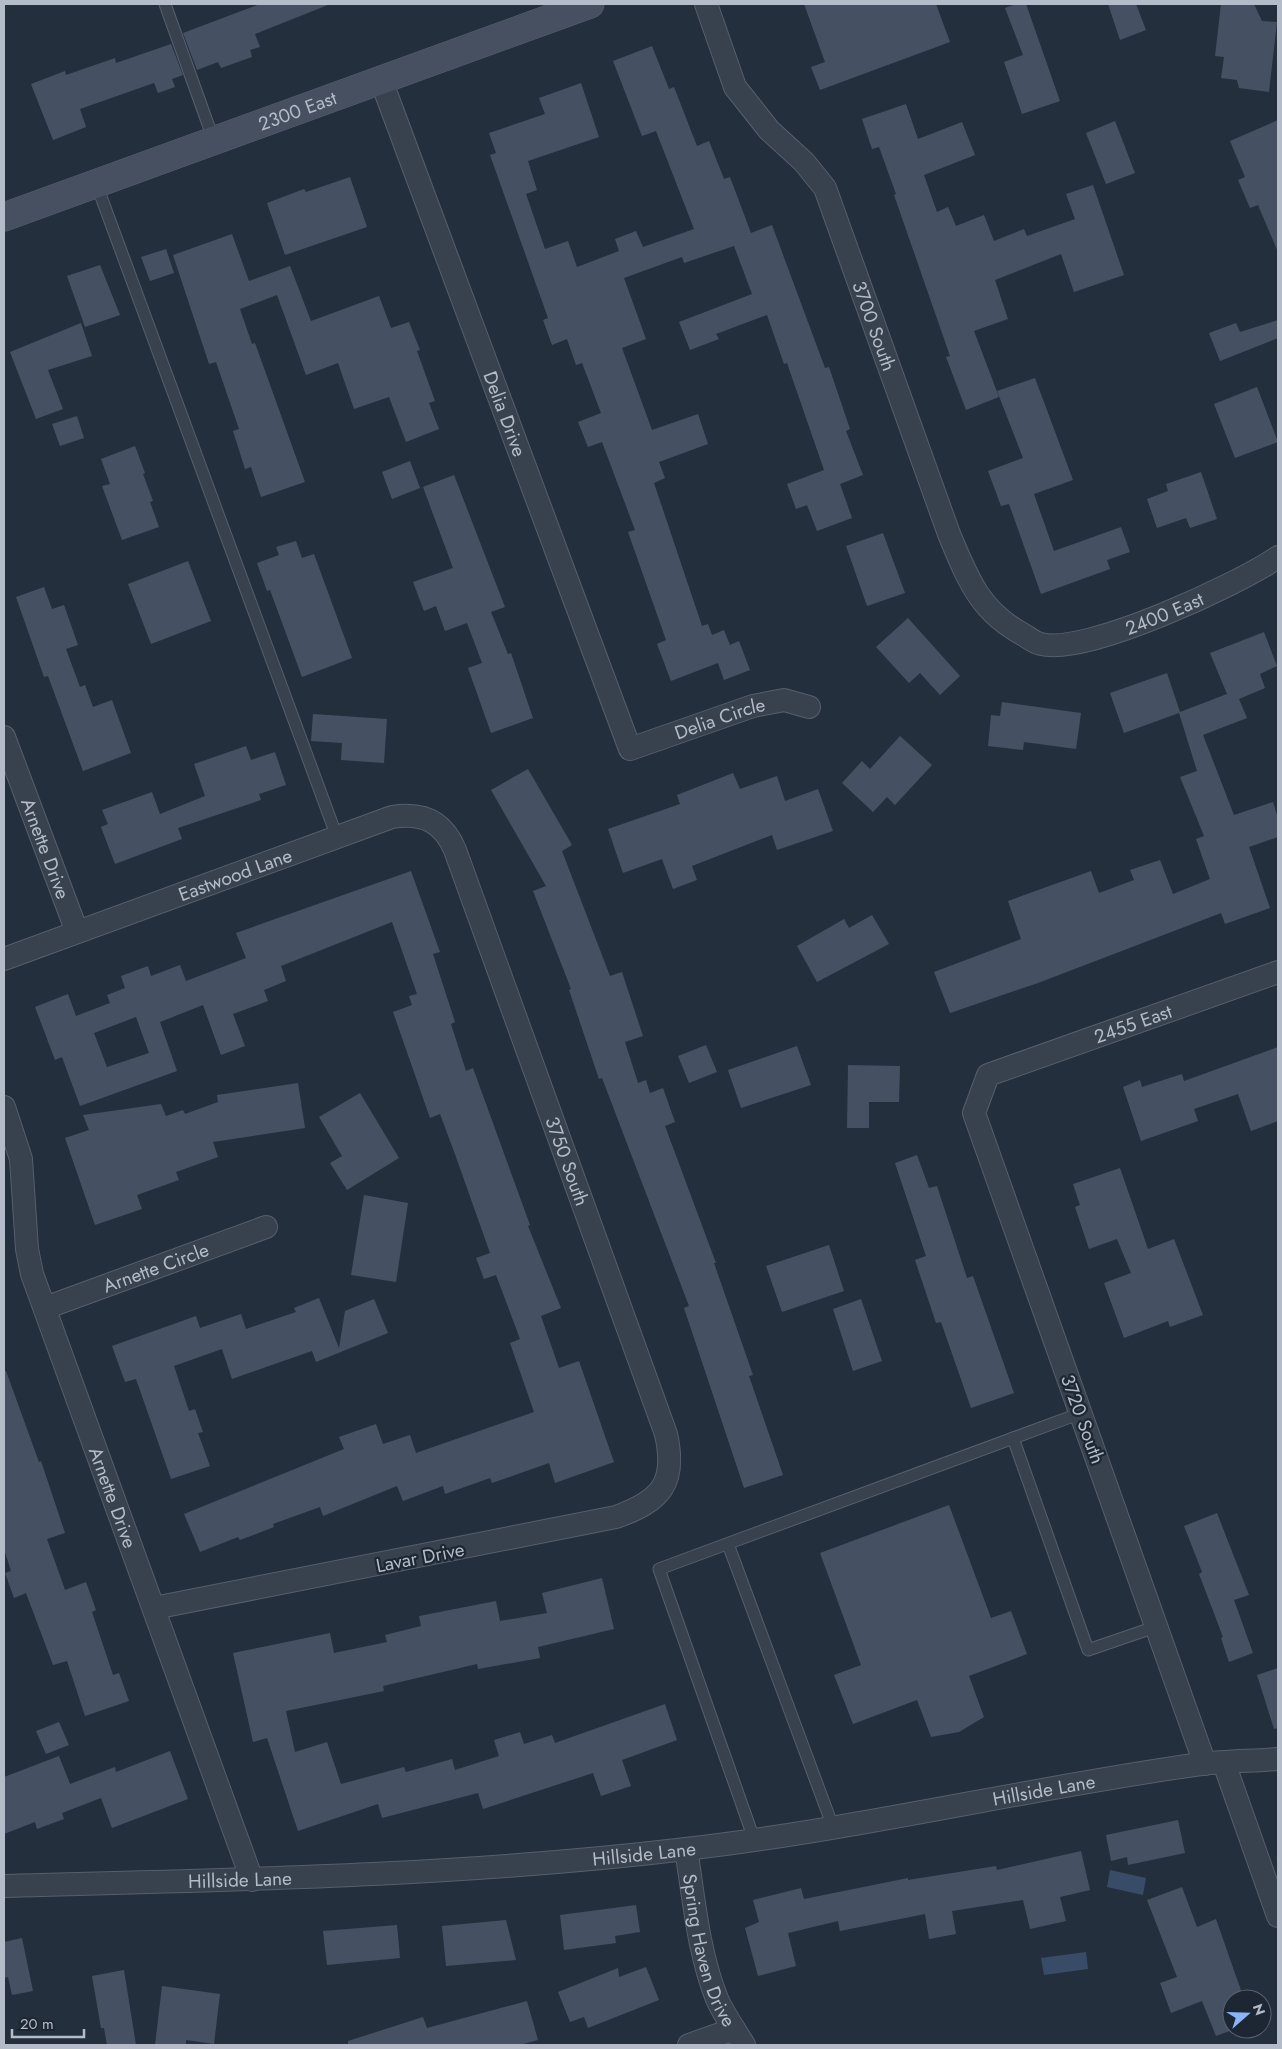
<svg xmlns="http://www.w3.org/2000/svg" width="1282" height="2049" font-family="Jost,sans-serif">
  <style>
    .water { fill: #394c67 }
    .building { fill: #455162; fill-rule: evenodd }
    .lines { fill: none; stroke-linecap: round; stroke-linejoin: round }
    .lane-casing { stroke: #565f6c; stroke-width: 13 }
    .street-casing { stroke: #565f6c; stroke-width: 24 }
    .secondary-casing { stroke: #565f6c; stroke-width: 29 }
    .lane { stroke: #38414e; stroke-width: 11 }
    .street { stroke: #38414e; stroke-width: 22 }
    .secondary { stroke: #465061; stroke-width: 28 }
    .labels { text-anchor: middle; stroke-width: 4.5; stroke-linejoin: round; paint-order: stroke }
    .street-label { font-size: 19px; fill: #b4bcc9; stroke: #1d2633 }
  </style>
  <rect width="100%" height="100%" fill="#242f3e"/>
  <g class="water">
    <polygon points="1110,1870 1146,1878 1143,1895 1107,1887"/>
    <polygon points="1086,1952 1088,1969 1044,1975 1041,1958"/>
  </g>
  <g class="building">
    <polygon points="260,4 328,5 255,34 260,47 250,50 252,57 221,68 218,62 197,70 183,33"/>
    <polygon points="804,4 936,4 950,42 820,90 811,67 825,62"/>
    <polygon points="1016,4 1026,4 1060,101 1022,114 1004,62 1023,55 1005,8"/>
    <polygon points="1108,4 1136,4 1146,30 1120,40"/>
    <polygon points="1221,4 1254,4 1262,21 1277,22 1269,92 1239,88 1237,80 1221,78 1224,57 1215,56"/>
    <polygon points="171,44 183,75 172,79 175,87 158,93 154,83 80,109 86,127 53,140 31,84 65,71 66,75 115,58 116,63"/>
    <polygon points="652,46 669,89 674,87 697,146 709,141 724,179 730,177 751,233 772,225 825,368 829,367 850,429 846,431 863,475 840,484 852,518 817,531 807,505 796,509 787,484 824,470 787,363 784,364 767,315 716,334 719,339 690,350 679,322 752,294 734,246 684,263 682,257 624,278 646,339 622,348 652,430 698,414 708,444 659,462 665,478 654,483 702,626 708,624 712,635 724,630 730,645 739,641 750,670 724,680 718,663 671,681 657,644 666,640 628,532 635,530 602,442 588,447 578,422 601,413 582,363 576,365 567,339 552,345 543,320 548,318 490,155 496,153 489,133 545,114 539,98 581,83 599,137 528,161 537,190 526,194 545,249 568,241 577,267 619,251 615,239 636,231 643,247 694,229 656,131 642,136 613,61"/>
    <polygon points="906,104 918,139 962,122 975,155 924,175 937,212 948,207 956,226 984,215 994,241 1024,229 1027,236 1075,219 1066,194 1093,185 1124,275 1074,292 1061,254 995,280 1008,319 974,331 999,397 966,410 946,357 950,356 894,195 896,194 879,147 872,149 862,119"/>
    <polygon points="1278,120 1278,252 1258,205 1250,208 1238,180 1245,177 1230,141"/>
    <polygon points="1115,121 1135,173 1106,184 1086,133"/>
    <polygon points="350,177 367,227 285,255 267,203 304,189 306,192"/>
    <polygon points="232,234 249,281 290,266 311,321 379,296 391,328 409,322 420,350 417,351 435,401 429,403 439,429 406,442 389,397 354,409 338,363 306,375 277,295 240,309 252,344 255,343 305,482 261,497 251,467 245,469 233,431 239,429 216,362 209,364 173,255"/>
    <polygon points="166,249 174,273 150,281 141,257"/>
    <polygon points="100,265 120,315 85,327 67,276"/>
    <polygon points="1278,320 1278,338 1220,361 1209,333 1236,323 1240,332"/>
    <polygon points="81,323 92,356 48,370 63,409 36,419 10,352"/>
    <polygon points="1035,378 1073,480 1034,494 1054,551 1121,527 1130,552 1107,560 1110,569 1041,594 1009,504 1001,506 988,471 1023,458 997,391"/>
    <polygon points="1257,387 1278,442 1235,458 1214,404"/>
    <polygon points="77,416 84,438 60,446 52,424"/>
    <polygon points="135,446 145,473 143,474 153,501 150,502 159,527 122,540 102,486 110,484 101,459"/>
    <polygon points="410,461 420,488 392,499 382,472"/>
    <polygon points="1201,472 1217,519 1190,528 1186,518 1157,528 1147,499 1168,491 1166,484"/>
    <polygon points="454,475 505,607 491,612 508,654 511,653 533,718 491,733 468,668 482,663 467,623 445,631 436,606 424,611 413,582 453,568 423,487"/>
    <polygon points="883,533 905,593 867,606 846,546"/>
    <polygon points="296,541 302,558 314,554 352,658 302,677 270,590 267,591 257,563 279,555 276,547"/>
    <polygon points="188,561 211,621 151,644 128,584"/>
    <polygon points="44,587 52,609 64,605 78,645 66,649 80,687 85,685 93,707 112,700 131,753 83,771 48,676 44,677 16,597"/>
    <polygon points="908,618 960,676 940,695 920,673 909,683 876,647"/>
    <polygon points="1264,632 1277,666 1260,674 1265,688 1239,699 1247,718 1203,735 1234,815 1273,802 1278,818 1278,837 1249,847 1270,908 1225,924 1221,913 1038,983 950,1013 934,972 1021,939 1008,901 1091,871 1099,893 1134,880 1130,870 1160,860 1173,894 1210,879 1196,839 1204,836 1180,777 1197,771 1179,713 1124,733 1110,693 1167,673 1180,712 1227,694 1210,653"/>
    <polygon points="1002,702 1081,713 1076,749 1024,742 1023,750 988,746 991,715 1000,716"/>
    <polygon points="313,714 387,719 384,763 341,760 342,743 311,741"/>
    <polygon points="900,736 932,765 895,805 887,797 873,812 842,783 862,761 870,769"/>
    <polygon points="246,746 251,760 275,752 286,785 259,794 261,800 178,828 182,839 115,864 101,827 108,824 102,810 152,792 160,814 205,796 194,764"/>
    <polygon points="528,769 572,845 562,851 610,976 622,972 643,1036 625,1042 638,1083 646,1080 650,1093 663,1088 675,1122 665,1126 716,1263 714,1263 753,1375 749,1376 783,1475 744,1488 684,1308 689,1306 602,1078 599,1079 569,990 571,989 533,891 546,886 491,790"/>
    <polygon points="733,773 740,789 777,776 785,801 818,789 833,831 777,850 772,835 692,866 697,880 673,889 662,859 623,873 608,829 680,804 677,795"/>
    <path d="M411,871L440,952L433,954L455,1022L451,1024L466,1071L473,1068L514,1181L530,1225L528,1226L561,1308L541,1316L559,1368L579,1361L614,1462L555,1483L549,1463L492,1483L490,1478L445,1494L443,1486L403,1501L397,1486L323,1516L320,1507L273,1524L274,1527L240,1540L238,1537L200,1552L184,1514L344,1449L339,1437L376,1424L383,1444L410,1435L416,1453L534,1412L510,1343L520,1339L496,1275L484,1279L476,1258L490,1253L456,1157L440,1114L430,1118L393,1012L412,1005L409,996L417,994L392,922L281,966L286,981L264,990L268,1001L233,1014L245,1046L221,1055L203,1005L160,1022L177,1071L80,1106L62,1057L55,1060L35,1007L68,994L76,1016L110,1003L107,995L125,988L121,976L148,966L151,976L180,965L186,981L246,958L236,933ZM136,1017L149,1053L107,1067L94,1033Z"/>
    <polygon points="872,915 889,944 817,982 797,946 844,919 849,928"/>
    <polygon points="706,1045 717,1072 689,1083 678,1056"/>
    <polygon points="797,1046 811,1085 741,1108 728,1070"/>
    <polygon points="1278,1047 1278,1121 1251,1131 1238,1094 1194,1109 1198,1121 1141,1141 1123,1087 1140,1080 1142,1087 1182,1074 1184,1081"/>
    <polygon points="848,1065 900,1066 899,1102 869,1102 869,1128 847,1128"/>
    <polygon points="298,1083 305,1128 213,1142 218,1157 176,1172 179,1180 137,1195 142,1209 95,1225 65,1138 89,1130 83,1115 161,1104 166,1116 183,1110 185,1114 218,1102 217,1095"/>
    <polygon points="360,1093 399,1158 347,1190 330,1163 342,1156 319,1117"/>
    <polygon points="917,1155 929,1188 937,1186 967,1278 973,1276 1014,1393 971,1408 941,1322 936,1323 915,1260 926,1256 895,1163"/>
    <polygon points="1120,1168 1148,1249 1174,1239 1203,1315 1170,1327 1168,1321 1124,1338 1104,1283 1131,1273 1117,1239 1089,1249 1075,1207 1080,1205 1073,1184"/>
    <polygon points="364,1195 408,1203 396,1282 351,1275"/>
    <polygon points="829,1245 844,1291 782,1312 766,1266"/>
    <polygon points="319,1298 339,1348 345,1311 374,1299 388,1333 316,1362 312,1351 232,1379 222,1349 174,1366 189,1411 195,1409 203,1432 198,1433 210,1466 171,1479 136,1379 125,1382 112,1346 196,1316 200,1328 241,1314 246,1329 296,1312 294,1308"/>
    <polygon points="861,1299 882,1361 853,1371 833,1309"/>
    <polygon points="4,1371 6,1371 39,1462 41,1461 65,1533 47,1539 65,1590 86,1582 96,1610 92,1612 113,1675 119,1673 129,1701 85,1716 67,1661 53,1665 26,1593 14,1598 5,1573 11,1571 4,1549"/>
    <polygon points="949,1505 991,1618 1011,1611 1027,1654 969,1676 984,1717 959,1732 931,1737 917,1700 853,1724 834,1675 861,1665 820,1553"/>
    <polygon points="1217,1513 1249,1595 1234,1600 1253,1653 1229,1662 1221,1638 1223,1637 1199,1574 1202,1572 1184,1526"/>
    <polygon points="602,1578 614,1629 538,1647 540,1658 478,1669 477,1664 383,1686 384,1691 286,1711 295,1752 327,1742 341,1784 404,1767 406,1772 452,1759 455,1770 499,1756 494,1740 520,1732 524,1744 552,1735 555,1743 665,1704 677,1740 622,1760 631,1786 601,1796 593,1773 483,1809 478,1793 382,1818 378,1804 298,1831 267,1738 253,1742 233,1653 330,1633 334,1653 387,1642 385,1635 421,1626 419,1616 496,1601 500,1621 547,1613 542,1593"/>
    <polygon points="1278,1668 1278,1728 1274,1729 1257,1675"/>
    <polygon points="59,1722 69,1745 46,1754 36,1731"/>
    <polygon points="170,1751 188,1799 112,1828 101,1798 62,1813 64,1819 37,1829 35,1822 4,1834 4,1777 59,1756 70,1784 115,1767 116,1772"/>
    <polygon points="1178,1820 1185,1853 1128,1865 1127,1857 1111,1861 1106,1835"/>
    <polygon points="1081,1851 1090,1890 1060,1897 1066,1921 1030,1929 1023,1900 952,1911 956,1934 929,1939 925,1914 840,1931 838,1921 788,1933 796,1966 758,1976 745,1928 759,1922 753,1900 801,1888 804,1899 908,1878 908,1880 996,1866 997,1870"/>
    <polygon points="1182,1887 1197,1927 1216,1919 1244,1999 1232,1999 1232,2029 1235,2029 1216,2036 1202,2001 1171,2013 1160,1983 1177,1977 1147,1900"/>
    <polygon points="636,1905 640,1932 615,1936 616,1943 564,1950 560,1915"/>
    <polygon points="506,1920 516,1960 446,1966 442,1926"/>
    <polygon points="397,1925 400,1958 327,1965 323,1931"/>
    <polygon points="22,1938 33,1991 12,1995 8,1977 4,1978 4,1942"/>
    <polygon points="646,1967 659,2000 588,2028 584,2017 570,2022 558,1992 618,1968 619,1977"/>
    <polygon points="124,1970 136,2045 107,2045 104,2028 101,2028 92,1976"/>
    <polygon points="162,1986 220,1994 214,2044 186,2040 186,2045 155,2045"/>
    <polygon points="527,2001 538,2040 520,2045 348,2045 348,2041 423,2017 427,2028"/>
  </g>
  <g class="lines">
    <defs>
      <g id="lane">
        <polyline points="165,4 214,141"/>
        <polyline points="96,183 337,837"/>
        <polyline points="1013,1438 1088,1650 1158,1626"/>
        <polyline points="728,1544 833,1827"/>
        <polyline points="754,1839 659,1569 1081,1413"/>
      </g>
      <g id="street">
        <path id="s1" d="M706,4L735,87L769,130L804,162L825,188L949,534C968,579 979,611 1024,635C1029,638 1035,643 1041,644C1085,656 1239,584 1278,557"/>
        <path id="s2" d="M381,80L630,749L753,706L784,700L809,707"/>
        <path id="s3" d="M4,737L77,932"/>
        <path id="s4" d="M4,959L392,817C422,812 443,821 455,850L666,1434C677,1483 661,1501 616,1517L154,1608"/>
        <path id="s5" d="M4,1107L21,1159L27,1249L32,1274L252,1880"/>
        <path id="s6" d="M45,1308L266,1227"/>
        <polyline points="1224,1763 1278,1916"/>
        <path id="s7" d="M1205,1764L974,1113L988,1075L1278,972"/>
        <path id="s8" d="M686,1849C694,1899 698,1951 717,1999C724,2015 735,2030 744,2045"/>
        <path id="s9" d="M4,1886C231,1880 459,1876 686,1849C859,1829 1029,1788 1201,1764C1226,1761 1253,1761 1278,1759"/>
        <polyline points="689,2045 734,2029"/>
      </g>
      <g id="secondary">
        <path id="s10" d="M4,217L590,4"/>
      </g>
    </defs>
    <use href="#lane" class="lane-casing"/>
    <use href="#street" class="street-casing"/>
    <use href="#secondary" class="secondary-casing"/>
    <use href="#lane" class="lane"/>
    <use href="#street" class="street"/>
    <use href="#secondary" class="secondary"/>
  </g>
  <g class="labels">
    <g class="street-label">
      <text dy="7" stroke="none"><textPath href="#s10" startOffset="312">2300 East</textPath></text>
      <text dy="7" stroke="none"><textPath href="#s1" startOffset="370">3700 South</textPath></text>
      <text dy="7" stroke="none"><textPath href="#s2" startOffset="356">Delia Drive</textPath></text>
      <text dy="7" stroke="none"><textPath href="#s1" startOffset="868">2400 East</textPath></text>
      <text dy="7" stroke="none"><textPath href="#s2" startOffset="809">Delia Circle</textPath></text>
      <text dy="7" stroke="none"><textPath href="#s3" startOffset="119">Arnette Drive</textPath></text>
      <text dy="7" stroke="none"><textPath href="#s4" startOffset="246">Eastwood Lane</textPath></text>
      <text dy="7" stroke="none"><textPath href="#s7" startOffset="885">2455 East</textPath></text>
      <text dy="7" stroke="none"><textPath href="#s4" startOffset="822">3750 South</textPath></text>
      <text dy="7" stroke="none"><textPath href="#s6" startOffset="118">Arnette Circle</textPath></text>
      <text transform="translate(1083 1419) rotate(70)" y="7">3720 South</text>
      <text dy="7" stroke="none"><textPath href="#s5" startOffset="408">Arnette Drive</textPath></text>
      <text transform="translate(420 1557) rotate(-11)" y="7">Lavar Drive</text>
      <text dy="7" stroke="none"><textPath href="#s9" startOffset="1046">Hillside Lane</textPath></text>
      <text dy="7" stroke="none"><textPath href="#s9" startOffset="641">Hillside Lane</textPath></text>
      <text dy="7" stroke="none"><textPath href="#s9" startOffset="236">Hillside Lane</textPath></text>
      <text dy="7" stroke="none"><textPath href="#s8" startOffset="104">Spring Haven Drive</textPath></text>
    </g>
  </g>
  <rect width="1282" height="2049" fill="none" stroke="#b4bcc9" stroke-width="10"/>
  <g transform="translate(1247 2014) rotate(70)"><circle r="24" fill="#1d2633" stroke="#59626f"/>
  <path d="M0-4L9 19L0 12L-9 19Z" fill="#8ab4f8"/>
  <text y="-8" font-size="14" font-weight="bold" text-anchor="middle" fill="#b4bcc9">N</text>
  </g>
  <path d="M12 2029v8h72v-8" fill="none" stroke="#b4bcc9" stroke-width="2.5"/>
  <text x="20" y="2029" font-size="15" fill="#b4bcc9" stroke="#1d2633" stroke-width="4" paint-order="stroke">20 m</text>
</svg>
